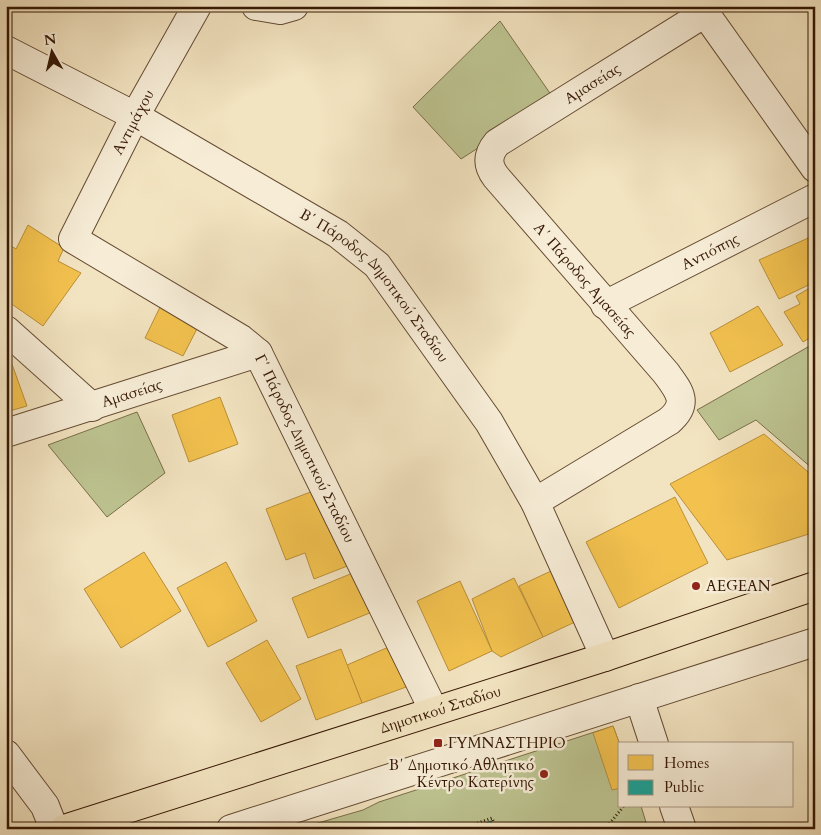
<svg xmlns="http://www.w3.org/2000/svg" width="821" height="835" font-family="Cardo,serif">
  <style>
    .green { fill: #bdc491; stroke: #7a6e4a }
    .homes { fill: #f2c14e; stroke: #ba8e38 }
    .public { fill: #17a398; stroke: #20796c }
    .lines { fill: none; stroke-linecap: round; stroke-linejoin: round }
    .minor-casing { stroke: #654b33; stroke-width: 30 }
    .major-casing { stroke: #361804; stroke-width: 30 }
    .path { stroke: #361804; stroke-width: 3; stroke-dasharray: 1 2.5; stroke-linecap: butt }
    .minor { stroke: #f7edd7; stroke-width: 28 }
    .major { stroke: #f3e4c1; stroke-width: 28 }
    .poi-dot { fill: #8f2418; stroke: #f7edd7; stroke-width: 2 }
    .labels { text-anchor: middle; stroke-width: 5; stroke-linejoin: round; paint-order: stroke }
    .street-label { font-size: 15px; fill: #361804; stroke: #f7edd7 }
    .poi-label { font-size: 15px; fill: #361804; stroke: #f7edd7; text-anchor: start }
  </style>
  <rect width="100%" height="100%" fill="#f3e4c1"/>
  <filter id="stains"><feTurbulence type="fractalNoise" baseFrequency=".004" numOctaves="4"/><feColorMatrix values="0 0 0 0 .2 0 0 0 0 .09 0 0 0 0 .02 0 0 0 .5 -.17"/></filter>
  <radialGradient id="worn" r=".72"><stop offset=".6" stop-color="#630" stop-opacity="0"/><stop offset="1" stop-color="#630" stop-opacity=".3"/></radialGradient>
  <g class="green">
    <polygon points="500,21 554,99 461,159 413,107"/>
    <polygon points="815,343 815,468 813,469 756,420 719,440 697,410"/>
    <polygon points="137,412 165,473 107,517 48,445"/>
    <polygon points="613,726 620,745 620,806 641,806 648,829 297,829 363,810 379,802"/>
  </g>
  <g class="homes">
    <polygon points="28,225 64,248 58,261 81,273 43,326 6,300 6,243 16,249"/>
    <polygon points="815,235 815,282 779,299 759,260"/>
    <polygon points="815,285 815,335 803,342 784,312 800,304 796,296"/>
    <polygon points="162,303 201,321 183,356 145,338"/>
    <polygon points="758,306 783,345 730,372 710,333"/>
    <polygon points="6,353 8,353 27,406 6,412"/>
    <polygon points="220,397 238,444 189,462 172,415"/>
    <polygon points="764,434 815,478 815,532 727,560 670,484"/>
    <polygon points="321,488 350,565 314,579 305,553 286,560 266,509"/>
    <polygon points="675,497 708,563 619,608 586,542"/>
    <polygon points="144,552 181,611 121,648 84,589"/>
    <polygon points="226,562 257,621 208,647 177,588"/>
    <polygon points="360,570 377,610 308,638 292,598"/>
    <polygon points="551,571 575,622 543,637 519,586"/>
    <polygon points="514,578 543,637 501,657 492,651 472,599"/>
    <polygon points="460,581 492,651 449,671 417,601"/>
    <polygon points="267,640 301,699 261,722 226,663"/>
    <polygon points="391,646 409,686 362,703 347,665"/>
    <polygon points="341,649 362,703 316,720 296,666"/>
    <polygon points="613,726 620,745 620,788 612,790 593,733"/>
  </g>
  <polygon class="public" points="491,821 493,829 469,829"/>
  <g class="lines">
    <defs>
      <g id="minor">
        <path id="s1" d="M197,6L135,116L73,239L241,339L258,353L434,711"/>
        <polyline points="256,6 280,10 294,6"/>
        <polyline points="700,6 815,168"/>
        <path id="s2" d="M6,50L135,116L338,234L377,265L489,422L535,502L605,657"/>
        <path id="s3" d="M605,305L815,198"/>
        <polyline points="6,330 92,407"/>
        <path id="s4" d="M6,433L258,353"/>
        <path id="s5" d="M535,502L669,421C690,403 679,391 666,373L496,177C487,165 487,155 497,143L705,13"/>
        <polyline points="639,698 654,744"/>
        <polyline points="6,754 45,806 54,829"/>
        <polyline points="674,806 682,829"/>
        <polyline points="231,829 815,642"/>
      </g>
      <g id="major">
        <path id="s6" d="M64,829L605,657L815,586"/>
      </g>
    </defs>
    <use href="#minor" class="minor-casing"/>
    <use href="#major" class="major-casing"/>
    <g class="path">
      <polyline points="367,824 369,829"/>
      <polyline points="461,829 492,818 496,829"/>
      <polyline points="605,829 624,806"/>
    </g>
    <use href="#minor" class="minor"/>
    <use href="#major" class="major"/>
  </g>
  <g class="poi-dot">
    <circle cx="696" cy="586" r="5"/>
    <rect x="433" y="738" width="10" height="10" rx="2.5"/>
    <circle cx="544" cy="774" r="5"/>
  </g>
  <g class="labels">
    <g class="street-label">
      <text dy="5" stroke="none"><textPath href="#s5" startOffset="622">Αμασείας</textPath></text>
      <text transform="translate(133 122) rotate(-62)" y="5">Αντιμάχου</text>
      <text dy="5" stroke="none"><textPath href="#s3" startOffset="118">Αντιόπης</textPath></text>
      <text transform="translate(585 280) rotate(49)" y="5">Α΄ Πάροδος Αμασείας</text>
      <text dy="5" stroke="none"><textPath href="#s2" startOffset="442">Β΄ Πάροδος Δημοτικού Σταδίου</textPath></text>
      <text dy="5" stroke="none"><textPath href="#s4" startOffset="132">Αμασείας</textPath></text>
      <text dy="5" stroke="none"><textPath href="#s1" startOffset="588">Γ΄ Πάροδος Δημοτικού Σταδίου</textPath></text>
      <text dy="5" stroke="none"><textPath href="#s6" startOffset="395">Δημοτικού Σταδίου</textPath></text>
    </g>
    <g class="poi-label">
      <text x="706" y="591">AEGEAN</text>
      <text x="448" y="748">ΓΥΜΝΑΣΤΗΡΙΟ</text>
      <text x="534" y="770" text-anchor="end">Β΄ Δημοτικό Αθλητικό<tspan x="534" dy="17">Κέντρο Κατερίνης</tspan></text>
    </g>
  </g>
  <rect width="821" height="835" fill="none" stroke="#f3e4c1" stroke-width="25"/>
  <rect x="8" y="8" width="806" height="820" fill="none" stroke="#361804" stroke-width="2.5"/>
  <rect x="12" y="12" width="796" height="810" fill="none" stroke="#361804"/>
  <rect x="618" y="742" width="175" height="65" fill="#f7edd7" stroke="#aa9883"/>
  <rect x="628" y="755" width="25" height="15" fill="#f2c14e" stroke="#aa9883"/>
  <text x="664" y="768" font-size="15" fill="#361804">Homes</text>
  <rect x="628" y="780" width="25" height="15" fill="#17a398" stroke="#aa9883"/>
  <text x="664" y="792" font-size="15" fill="#361804">Public</text>
  <g transform="translate(52 52) rotate(352)" stroke="#f7edd7" stroke-width="4" paint-order="stroke">
  <path d="M0-4L9 19L0 12L-9 19Z" fill="#361804"/>
  <text y="-8" font-size="14" font-weight="bold" text-anchor="middle" fill="#361804">N</text>
  </g>
  <rect width="100%" height="100%" filter="url(#stains)"/>
  <rect width="100%" height="100%" fill="url(#worn)"/>
</svg>
